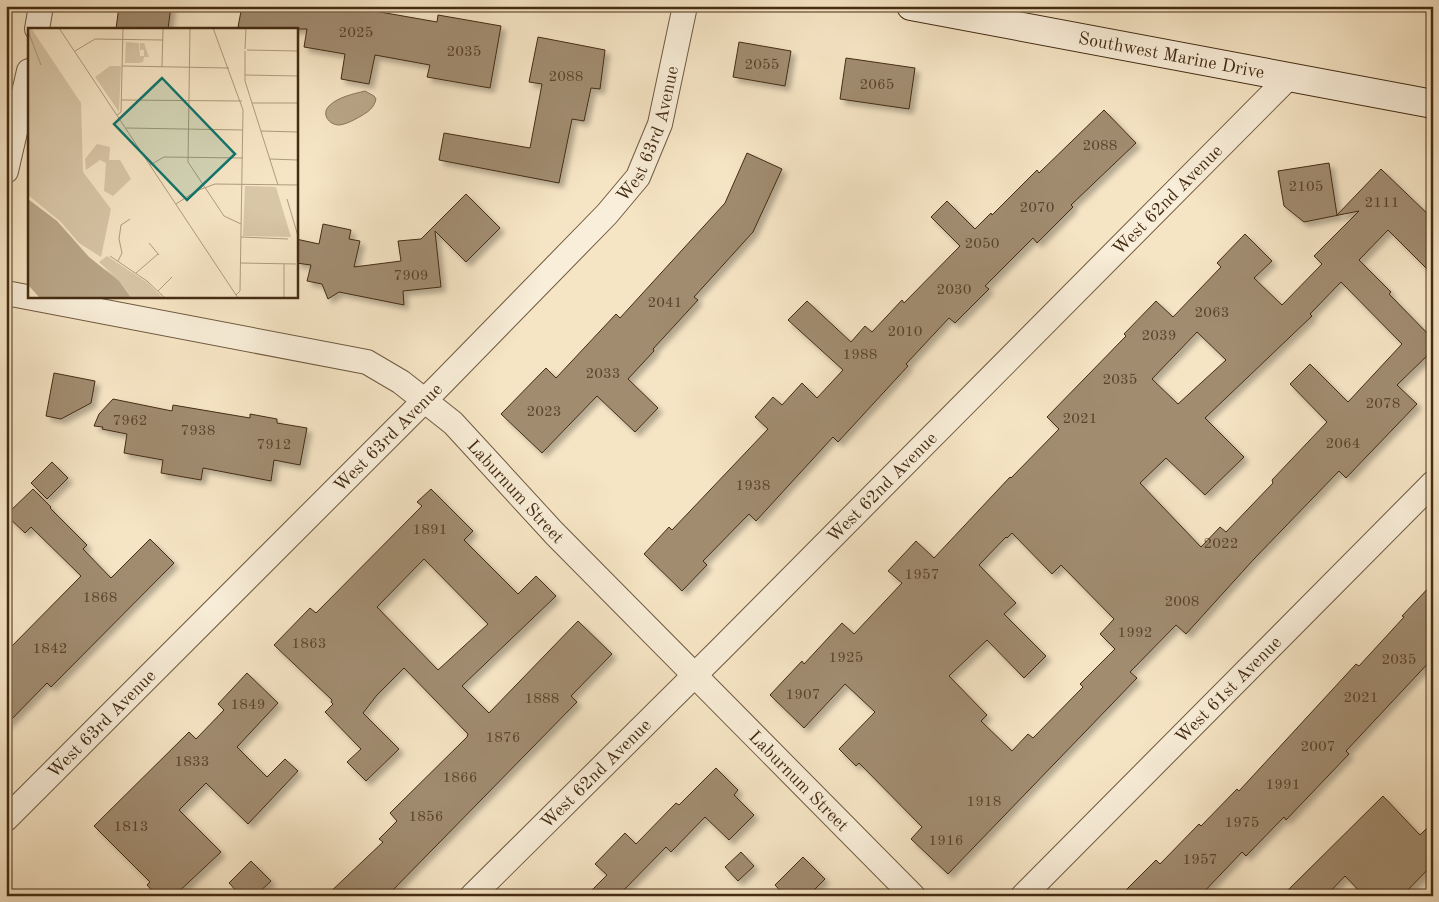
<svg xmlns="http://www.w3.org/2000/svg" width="1439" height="902" font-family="'Old Standard TT',serif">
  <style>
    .water { fill: #b9a688; stroke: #8a7559 }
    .building { fill: #a18c70; stroke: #442c13; fill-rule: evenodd; filter: url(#shadow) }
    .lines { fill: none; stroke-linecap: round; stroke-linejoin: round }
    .street-casing { stroke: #705a40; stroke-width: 26 }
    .secondary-casing { stroke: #442c13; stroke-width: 30 }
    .street { stroke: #f9eed9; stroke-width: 24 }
    .secondary { stroke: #f9eed9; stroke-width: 28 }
    .labels { text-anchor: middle; stroke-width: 4.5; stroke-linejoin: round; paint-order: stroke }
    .number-label { font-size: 15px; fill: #5b442a }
    .street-label { font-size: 18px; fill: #442c13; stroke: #f9eed9 }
    .inset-road { fill: none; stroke: #af9b7e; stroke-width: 1 }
    .view { fill: #0f766e; fill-opacity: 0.15; stroke: #0f766e; stroke-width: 2.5 }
    .inset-edge { fill: none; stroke: #442c13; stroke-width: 2.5 }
  </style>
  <defs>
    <filter id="shadow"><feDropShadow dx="4.5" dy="4.5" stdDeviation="2.5" flood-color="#0004"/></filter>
  </defs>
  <rect width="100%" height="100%" fill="#f6e5c5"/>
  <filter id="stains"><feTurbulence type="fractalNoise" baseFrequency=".004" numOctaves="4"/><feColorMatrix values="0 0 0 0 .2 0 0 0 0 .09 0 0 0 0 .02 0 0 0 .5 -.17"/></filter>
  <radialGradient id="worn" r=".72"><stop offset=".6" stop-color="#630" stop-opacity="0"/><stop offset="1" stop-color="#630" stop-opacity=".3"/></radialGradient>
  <path class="water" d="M365,91L374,96L376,99C374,108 368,112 361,116C354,120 347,124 339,125C329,125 321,114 329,106C338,97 353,94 365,91Z"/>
  <g class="building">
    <polygon points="119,6 171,6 168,29 116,29"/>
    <polygon points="242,6 346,6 437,22 438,15 501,26 490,88 427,77 430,65 375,55 369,84 341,79 345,54 304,47 307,29 250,29 238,27"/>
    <polygon points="538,37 605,50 600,89 591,88 584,121 572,119 559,183 439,160 444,133 530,148 542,84 529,82"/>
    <polygon points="739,42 791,51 785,86 733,77"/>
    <polygon points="846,58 915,68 909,109 840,99"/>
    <polygon points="1104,110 1136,143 1071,205 1073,207 1037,243 1033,238 985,286 989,289 955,323 949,318 906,364 908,366 838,442 833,437 756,521 749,514 703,561 707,565 682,591 644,554 669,527 672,530 768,429 755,417 773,397 782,405 802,383 817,398 843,370 788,320 807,301 851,342 865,326 872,332 902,300 904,303 960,246 931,217 947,201 975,229 991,213 992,215 1037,170 1039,173"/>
    <polygon points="747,153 782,169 753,232 694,297 698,300 653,349 654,351 628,379 658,408 635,432 597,396 542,453 501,414 546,368 556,378 616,314 620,318 725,203"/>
    <path d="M1329,163L1337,215L1381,169L1433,219V275L1388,230L1359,260L1391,292L1389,294L1433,339V350L1397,385L1417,404L1346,478L1339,471L1254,559L1186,634L1176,625L1130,672L1137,678L948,874L911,839L922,827L859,763L856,766L839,749L875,712L845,684L804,728L770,695L802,661L804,664L842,623L854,634L902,583L888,571L916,541L934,558L1010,477L1011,478L1059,429L1047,417L1126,336L1124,334L1156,301L1173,317L1221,267L1217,263L1245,234L1272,261L1254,278L1282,305L1322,264L1314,256L1359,211L1304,222L1284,206L1278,171ZM1341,282L1402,344L1348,402L1310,364L1290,384L1327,422L1272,480L1273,483L1226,532L1220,527L1201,547L1140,483L1166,458L1205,495L1244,457L1205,418L1312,316L1310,314ZM1197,332L1226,360L1178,404L1152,379ZM1012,533L1052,574L1061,565L1114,619L1100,634L1115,649L1080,684L1083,687L1033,738L1028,734L1012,751L981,721L987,715L949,676L987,640L1024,678L1046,656L1004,614L1016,603L979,565L1006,537L1007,538Z"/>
    <polygon points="466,194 500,228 466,262 435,231 441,287 403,291 404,305 339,292 328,299 322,284 307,281 311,265 296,263 296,239 319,244 323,224 351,230 349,239 360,241 354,267 401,261 398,241 421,239"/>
    <polygon points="54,373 95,381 91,403 61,419 46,416"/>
    <polygon points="113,399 172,411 173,405 250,418 250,414 277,419 277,423 307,428 300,465 274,460 271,481 203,468 201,480 161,473 163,460 124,453 127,434 102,429 103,427 94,426 99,414"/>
    <polygon points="52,462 68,478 47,499 31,483"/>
    <polygon points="33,489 51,507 50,508 87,545 83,549 111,578 150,539 174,563 51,687 47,683 6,725 6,652 81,576 31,527 25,533 6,515"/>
    <path d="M431,489L473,531L464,540L518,594L536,576L556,596L462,686L489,713L578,621L612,654L571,696L577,702L387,896H326L383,842L379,839L397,821L390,813L467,737L468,734L404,668L377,695L363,713L399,749L366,781L347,762L361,749L325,712L333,704L331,702L332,700L274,645L310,608L316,613L422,506L417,502ZM424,559L488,624L438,670L377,607Z"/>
    <polygon points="1433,583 1433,658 1346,751 1349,754 1286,820 1284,817 1246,856 1242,852 1200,896 1120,896 1156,860 1160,864 1199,824 1201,826 1237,789 1239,791 1356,664 1359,666 1404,617 1402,616"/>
    <polygon points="247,673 278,703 237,747 267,777 285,759 298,771 248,824 206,783 179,810 221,852 174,896 157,896 147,885 150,882 94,826 189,732 196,739 224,710 218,704"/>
    <polygon points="716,768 738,790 734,795 754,815 729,840 705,817 671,852 666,847 618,896 586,896 607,875 595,864 625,833 636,844 676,803 679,805"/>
    <polygon points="1383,796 1420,835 1433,822 1433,864 1402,896 1364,896 1345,876 1326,896 1282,896"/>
    <polygon points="741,852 754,866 738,881 725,867"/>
    <polygon points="803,857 825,879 808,896 785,896 775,885"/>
    <polygon points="251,861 271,881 255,896 241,896 229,883"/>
  </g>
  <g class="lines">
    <defs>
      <g id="street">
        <polyline points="37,29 41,6"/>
        <polyline points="6,171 29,71"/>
        <path id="s1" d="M6,293L367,362L401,382L453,423L554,533L913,896"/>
        <path id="s2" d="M6,819L442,383L607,214L638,177L660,124L685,6"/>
        <path id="s3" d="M472,896L720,650L1289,77"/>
        <path id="s4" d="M1023,896L1433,483"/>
      </g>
      <g id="secondary">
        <path id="s5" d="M911,6L1433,104"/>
      </g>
    </defs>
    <use href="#street" class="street-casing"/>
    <use href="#secondary" class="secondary-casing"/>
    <use href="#street" class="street"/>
    <use href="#secondary" class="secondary"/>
  </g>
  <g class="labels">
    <g class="number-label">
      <text x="356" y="37">2025</text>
      <text x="464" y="56">2035</text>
      <text x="762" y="69">2055</text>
      <text x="566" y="81">2088</text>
      <text x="877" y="89">2065</text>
      <text x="1100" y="150">2088</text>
      <text x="1306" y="191">2105</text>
      <text x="1382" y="207">2111</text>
      <text x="1037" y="212">2070</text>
      <text x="982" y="248">2050</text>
      <text x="411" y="280">7909</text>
      <text x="954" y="294">2030</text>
      <text x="665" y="307">2041</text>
      <text x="1212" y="317">2063</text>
      <text x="905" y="336">2010</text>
      <text x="1159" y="340">2039</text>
      <text x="860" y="359">1988</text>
      <text x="603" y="378">2033</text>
      <text x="1120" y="384">2035</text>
      <text x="1383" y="408">2078</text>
      <text x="544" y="416">2023</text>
      <text x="1080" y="423">2021</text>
      <text x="130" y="425">7962</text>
      <text x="198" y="435">7938</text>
      <text x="1343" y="448">2064</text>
      <text x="274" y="449">7912</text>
      <text x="753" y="490">1938</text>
      <text x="430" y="534">1891</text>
      <text x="1221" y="548">2022</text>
      <text x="922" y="579">1957</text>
      <text x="100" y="602">1868</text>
      <text x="1182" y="606">2008</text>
      <text x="1135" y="637">1992</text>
      <text x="309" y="648">1863</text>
      <text x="50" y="653">1842</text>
      <text x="846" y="662">1925</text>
      <text x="1399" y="664">2035</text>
      <text x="803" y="699">1907</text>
      <text x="1361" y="702">2021</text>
      <text x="542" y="703">1888</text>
      <text x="248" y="709">1849</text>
      <text x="503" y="742">1876</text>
      <text x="1318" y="751">2007</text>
      <text x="192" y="766">1833</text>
      <text x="460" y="782">1866</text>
      <text x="1283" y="789">1991</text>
      <text x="984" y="806">1918</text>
      <text x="426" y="821">1856</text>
      <text x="1242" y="827">1975</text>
      <text x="131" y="831">1813</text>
      <text x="946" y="845">1916</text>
      <text x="1200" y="864">1957</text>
    </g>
    <g class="street-label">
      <text dy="6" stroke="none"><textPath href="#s5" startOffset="265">Southwest Marine Drive</textPath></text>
      <text dy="6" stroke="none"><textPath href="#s2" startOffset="945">West 63rd Avenue</textPath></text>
      <text dy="6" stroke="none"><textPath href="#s3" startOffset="984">West 62nd Avenue</textPath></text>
      <text dy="6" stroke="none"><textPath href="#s2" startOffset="540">West 63rd Avenue</textPath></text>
      <text dy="6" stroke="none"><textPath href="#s3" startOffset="579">West 62nd Avenue</textPath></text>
      <text dy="6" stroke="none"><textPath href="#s1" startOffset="566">Laburnum Street</textPath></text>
      <text dy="6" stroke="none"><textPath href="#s4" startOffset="291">West 61st Avenue</textPath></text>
      <text dy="6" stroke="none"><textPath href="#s2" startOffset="135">West 63rd Avenue</textPath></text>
      <text dy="6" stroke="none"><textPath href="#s3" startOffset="174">West 62nd Avenue</textPath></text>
      <text dy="6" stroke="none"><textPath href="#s1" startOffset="971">Laburnum Street</textPath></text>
    </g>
  </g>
  <g transform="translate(28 28)">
    <rect width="270" height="270" fill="#f6e5c5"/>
    <path d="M0,0H3L53,75L55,144L83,181L73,229L51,215L33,194L0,167ZM98,14L111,15L112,28H116V22H112V15H116L121,29H116L115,34L111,35H97ZM82,38H93L91,84L67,49ZM69,116L82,119L81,132H92L103,151L85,168L76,163L78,135L72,132L58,142L57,131ZM217,158L248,159L263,209L215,208ZM79,228L120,255L135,270H98L77,241L85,247L83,245L71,234Z" fill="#d8c6a7"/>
    <path d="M0,171L29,193L61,229L91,253L103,270H12L0,257Z" fill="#b9a688"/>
    <path class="inset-road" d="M31,0L210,270M162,0L160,134L196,188L213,196M185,0L215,82L212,263L208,267M0,3L13,37M217,21L218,0M219,22L270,23M47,23L67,11L135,12M217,23V53L250,157M94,38L201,40M134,39L135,0M217,47L270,48M93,72L214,73M224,75H270M89,87L93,84L95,0M98,100L215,102M233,103L270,104M242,131L270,132M122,137L136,129L215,130M259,171L270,208M148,176L168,163L187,156L270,157M213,209L260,211M121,215L131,227M82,228L119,253L137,270M90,233L94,225L91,211L93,197L102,191M212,235L268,236M108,245L130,226M130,263L144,249M256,270V236"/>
    <path class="view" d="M134,50L207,126L159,172L86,96Z"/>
    <rect width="270" height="270" class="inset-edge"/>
  </g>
  <rect width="1439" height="902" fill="none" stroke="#f6e5c5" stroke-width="25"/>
  <rect x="8" y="8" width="1424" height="887" fill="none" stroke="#442c13" stroke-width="2.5"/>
  <rect x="12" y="12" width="1414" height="877" fill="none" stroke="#442c13"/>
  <rect width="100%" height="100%" filter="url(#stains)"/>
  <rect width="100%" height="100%" fill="url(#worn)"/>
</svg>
